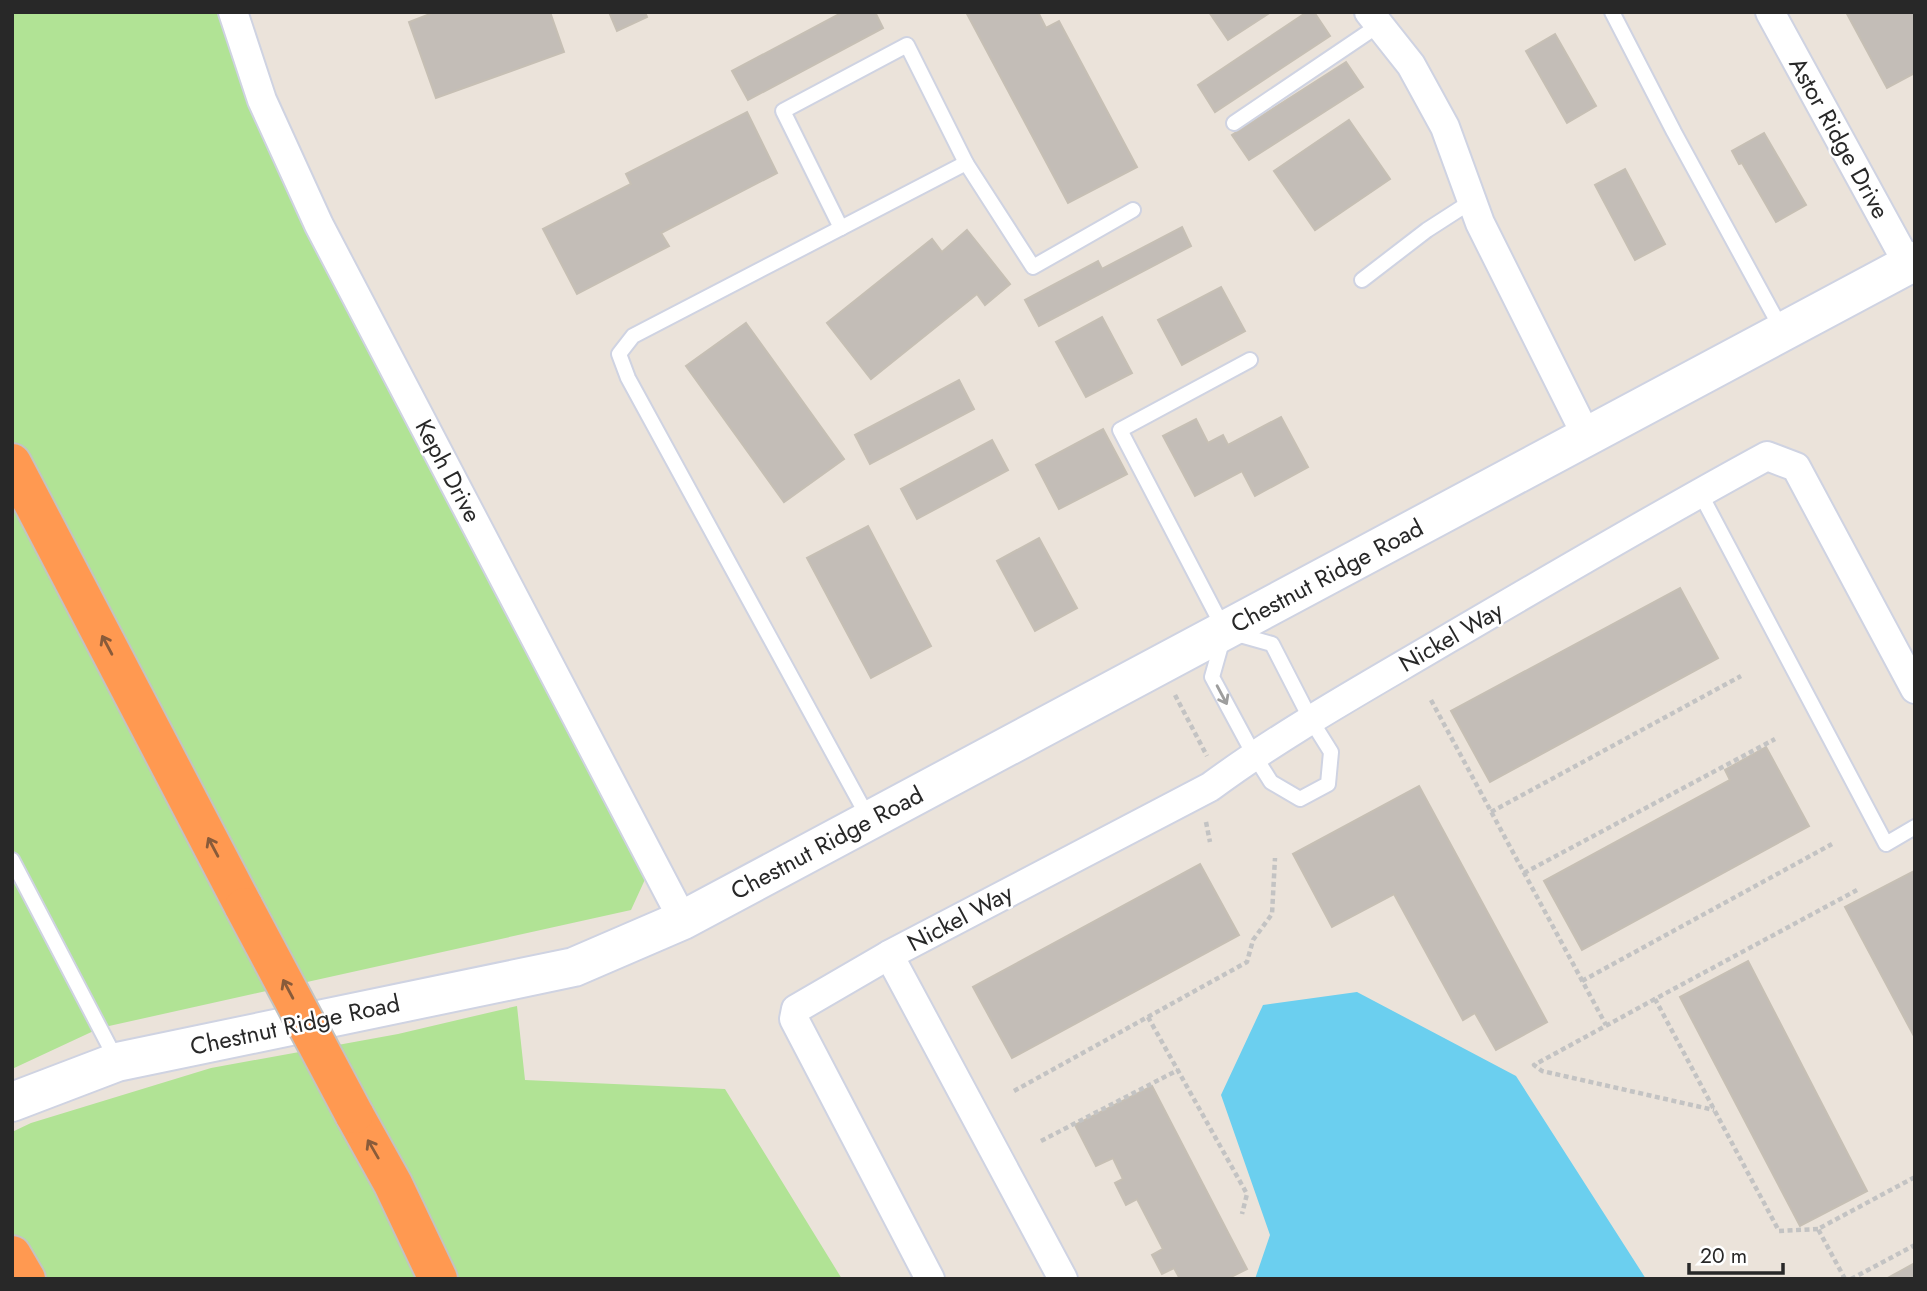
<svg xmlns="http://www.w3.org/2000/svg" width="1927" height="1291" font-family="Jost,sans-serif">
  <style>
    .green { fill: #b1e395 }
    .water { fill: #6bcfef }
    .building { fill: #c3bdb7; stroke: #c6bfb4; stroke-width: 2 }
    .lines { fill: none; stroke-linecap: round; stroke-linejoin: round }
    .lane-casing { stroke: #cfd3e2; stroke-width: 18 }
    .street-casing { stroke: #cfd3e2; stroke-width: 32 }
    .secondary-casing { stroke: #cfd3e2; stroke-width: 42 }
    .highway-casing { stroke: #c3c3c3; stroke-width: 42 }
    .path { stroke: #c3c3c3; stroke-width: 4.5; stroke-dasharray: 5 3.5; stroke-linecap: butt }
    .lane { stroke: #fff; stroke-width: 14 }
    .street { stroke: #fff; stroke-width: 28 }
    .secondary { stroke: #fff; stroke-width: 38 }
    .highway { stroke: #ff9951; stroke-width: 38 }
    .highway-bridge-casing { stroke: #c3c3c3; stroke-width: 42; stroke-linecap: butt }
    .highway-bridge { stroke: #ff9951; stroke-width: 38 }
    .oneway { stroke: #895b3a }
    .oneway2 { stroke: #9e9e9e }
    .labels { text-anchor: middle; stroke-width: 5; stroke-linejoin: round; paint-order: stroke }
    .street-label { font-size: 24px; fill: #282828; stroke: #fff }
  </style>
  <rect width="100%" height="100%" fill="#ebe3da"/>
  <g class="green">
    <polygon points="12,12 233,12 262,100 653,862 631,910 100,1028 12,1069"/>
    <polygon points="517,1006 525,1080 725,1089 842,1279 12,1279 12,1132 31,1123 211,1068 398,1034"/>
  </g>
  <polygon class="water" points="1357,992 1516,1076 1646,1279 1255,1279 1270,1235 1221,1095 1263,1005"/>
  <g class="building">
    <polygon points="435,12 550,12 564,52 436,98 409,22"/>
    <polygon points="609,12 645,12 647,17 617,31"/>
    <polygon points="843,12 875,12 883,28 748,100 732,71"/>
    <polygon points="966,12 1038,12 1046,28 1059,21 1137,167 1068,203"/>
    <polygon points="1209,12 1271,12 1228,40"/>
    <polygon points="1307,12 1314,12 1330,36 1215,112 1198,85"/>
    <polygon points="1846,12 1915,12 1915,73 1887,88"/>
    <polygon points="1555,34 1596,106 1567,123 1526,51"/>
    <polygon points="1346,62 1363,87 1249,160 1232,135"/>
    <polygon points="747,112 777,173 661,233 669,246 577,294 543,229 631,184 626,174"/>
    <polygon points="1349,120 1390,179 1315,230 1274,171"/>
    <polygon points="1764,133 1806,205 1776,222 1742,163 1739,164 1732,151"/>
    <polygon points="1625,169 1665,244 1635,260 1595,185"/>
    <polygon points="1182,227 1191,246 1039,326 1025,300 1098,261 1102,269"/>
    <polygon points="967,230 1010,284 985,305 977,294 871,379 827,323 932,239 942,252"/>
    <polygon points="1221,287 1245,331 1182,365 1158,320"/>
    <polygon points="1102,317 1132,373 1086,397 1056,342"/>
    <polygon points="746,323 844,459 784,502 686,366"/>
    <polygon points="959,380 974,409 870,464 855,435"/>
    <polygon points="1281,417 1308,467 1255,496 1242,471 1195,496 1163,436 1196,419 1208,443 1223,435 1228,445"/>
    <polygon points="1103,429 1127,474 1059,509 1036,465"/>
    <polygon points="992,440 1008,470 917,519 901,489"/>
    <polygon points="868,526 931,646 871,678 807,558"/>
    <polygon points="1039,538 1077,608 1035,631 997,561"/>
    <polygon points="1680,588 1718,658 1490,782 1451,711"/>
    <polygon points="1766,747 1809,826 1582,950 1544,881 1730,780 1725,770"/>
    <polygon points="1419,786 1547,1022 1496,1050 1475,1013 1463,1020 1394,894 1332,927 1293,854"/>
    <polygon points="1200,864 1239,935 1012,1058 973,987"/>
    <polygon points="1914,871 1915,873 1915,1038 1845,907"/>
    <polygon points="1748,961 1867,1191 1800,1226 1680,997"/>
    <polygon points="1152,1086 1247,1269 1227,1279 1180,1279 1174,1268 1162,1274 1152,1255 1163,1249 1137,1199 1126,1205 1115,1183 1123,1179 1113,1158 1096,1166 1075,1125"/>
    <polygon points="1915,1263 1915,1279 1886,1279"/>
  </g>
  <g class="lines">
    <defs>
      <g id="lane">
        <polyline points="1612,12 1674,132 1782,330"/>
        <polyline points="1234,123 1379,25"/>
        <polyline points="841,228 783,111 907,45 966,163"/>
        <polyline points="1362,280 1427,230 1472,201"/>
        <polyline points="1700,493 1886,844 1915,827"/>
        <polyline points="1233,633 1272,644 1311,720 1331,752 1328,784 1300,799 1271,782 1254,755 1212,677 1225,631 1120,430 1250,360"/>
        <polyline points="869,819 628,378 619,354 633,336 966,163 1033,267 1133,210"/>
        <polyline points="12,860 117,1061"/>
      </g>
      <g id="street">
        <polyline points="233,12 262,100 319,225 683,920"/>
        <polyline points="1369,12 1411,65 1445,127 1480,223 1587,437"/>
        <polyline points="1770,12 1908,264"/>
        <polyline points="889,955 1063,1279"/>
        <path d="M930,1279L794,1019L796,1009L889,955L1210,787C1286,731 1368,686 1449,638C1555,576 1660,514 1767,456L1796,467L1915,689"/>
      </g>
      <polyline id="secondary" points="12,1102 117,1062 574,967 683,920 1915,261"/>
      <g id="highway">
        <polyline points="12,463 244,907"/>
        <polyline points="354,1114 393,1184 438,1279"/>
        <polyline points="12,1255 26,1279"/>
      </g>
    </defs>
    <use href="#lane" class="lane-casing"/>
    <use href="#street" class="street-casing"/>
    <use href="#secondary" class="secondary-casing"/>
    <use href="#highway" class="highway-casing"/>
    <g class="path">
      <polyline points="1175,695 1207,756"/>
      <polyline points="1431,700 1606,1025"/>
      <polyline points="1491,812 1741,676"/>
      <polyline points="1206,822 1210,842"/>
      <polyline points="1524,873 1775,739"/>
      <polyline points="1582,981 1832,844"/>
      <polyline points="1655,999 1534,1065 1542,1071 1714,1110"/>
      <polyline points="1148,1017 1247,1194 1242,1214"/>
      <polyline points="1014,1091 1247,962 1253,940 1272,914 1275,858"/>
      <polyline points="1041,1141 1178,1070"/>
      <polyline points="1818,1229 1779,1231 1655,999 1857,890"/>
      <polyline points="1845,1279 1818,1229 1915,1177"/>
      <polyline points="1851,1279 1915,1245"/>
    </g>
    <use href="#lane" class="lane"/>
    <use href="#street" class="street"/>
    <use href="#secondary" class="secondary"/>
    <use href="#highway" class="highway"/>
    <defs>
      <polyline id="highway-bridge" points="244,907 354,1114"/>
    </defs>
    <use href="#highway-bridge" class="highway-bridge-casing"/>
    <use href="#highway-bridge" class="highway-bridge"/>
  </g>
  <defs><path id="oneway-shaft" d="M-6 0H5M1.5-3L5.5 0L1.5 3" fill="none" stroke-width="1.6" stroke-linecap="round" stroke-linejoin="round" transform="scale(1.75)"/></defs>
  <g class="oneway">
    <use href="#oneway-shaft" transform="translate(107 645) rotate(-118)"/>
    <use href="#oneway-shaft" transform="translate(213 847) rotate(-118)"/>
    <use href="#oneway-shaft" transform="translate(288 989) rotate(-118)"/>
    <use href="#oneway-shaft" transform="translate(373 1149) rotate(-120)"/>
  </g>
  <use class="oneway2" href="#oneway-shaft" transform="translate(1222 695) rotate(62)"/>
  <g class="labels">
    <g class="street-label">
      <text transform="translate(1839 138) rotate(61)" y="8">Astor Ridge Drive</text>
      <text transform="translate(448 471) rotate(62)" y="8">Keph Drive</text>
      <text transform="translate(1327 576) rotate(-28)" y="8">Chestnut Ridge Road</text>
      <text transform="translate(1451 637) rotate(-30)" y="8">Nickel Way</text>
      <text transform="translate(827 843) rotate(-28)" y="8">Chestnut Ridge Road</text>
      <text transform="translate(960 918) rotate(-28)" y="8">Nickel Way</text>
      <text transform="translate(295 1025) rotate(-12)" y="8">Chestnut Ridge Road</text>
    </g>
  </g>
  <rect width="1927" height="1291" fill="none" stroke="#282828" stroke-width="28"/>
  <path d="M1689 1263v10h94v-10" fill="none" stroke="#282828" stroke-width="3.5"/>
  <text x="1700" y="1263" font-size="21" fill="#282828" stroke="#ffffff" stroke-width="5" paint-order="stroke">20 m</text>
</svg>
